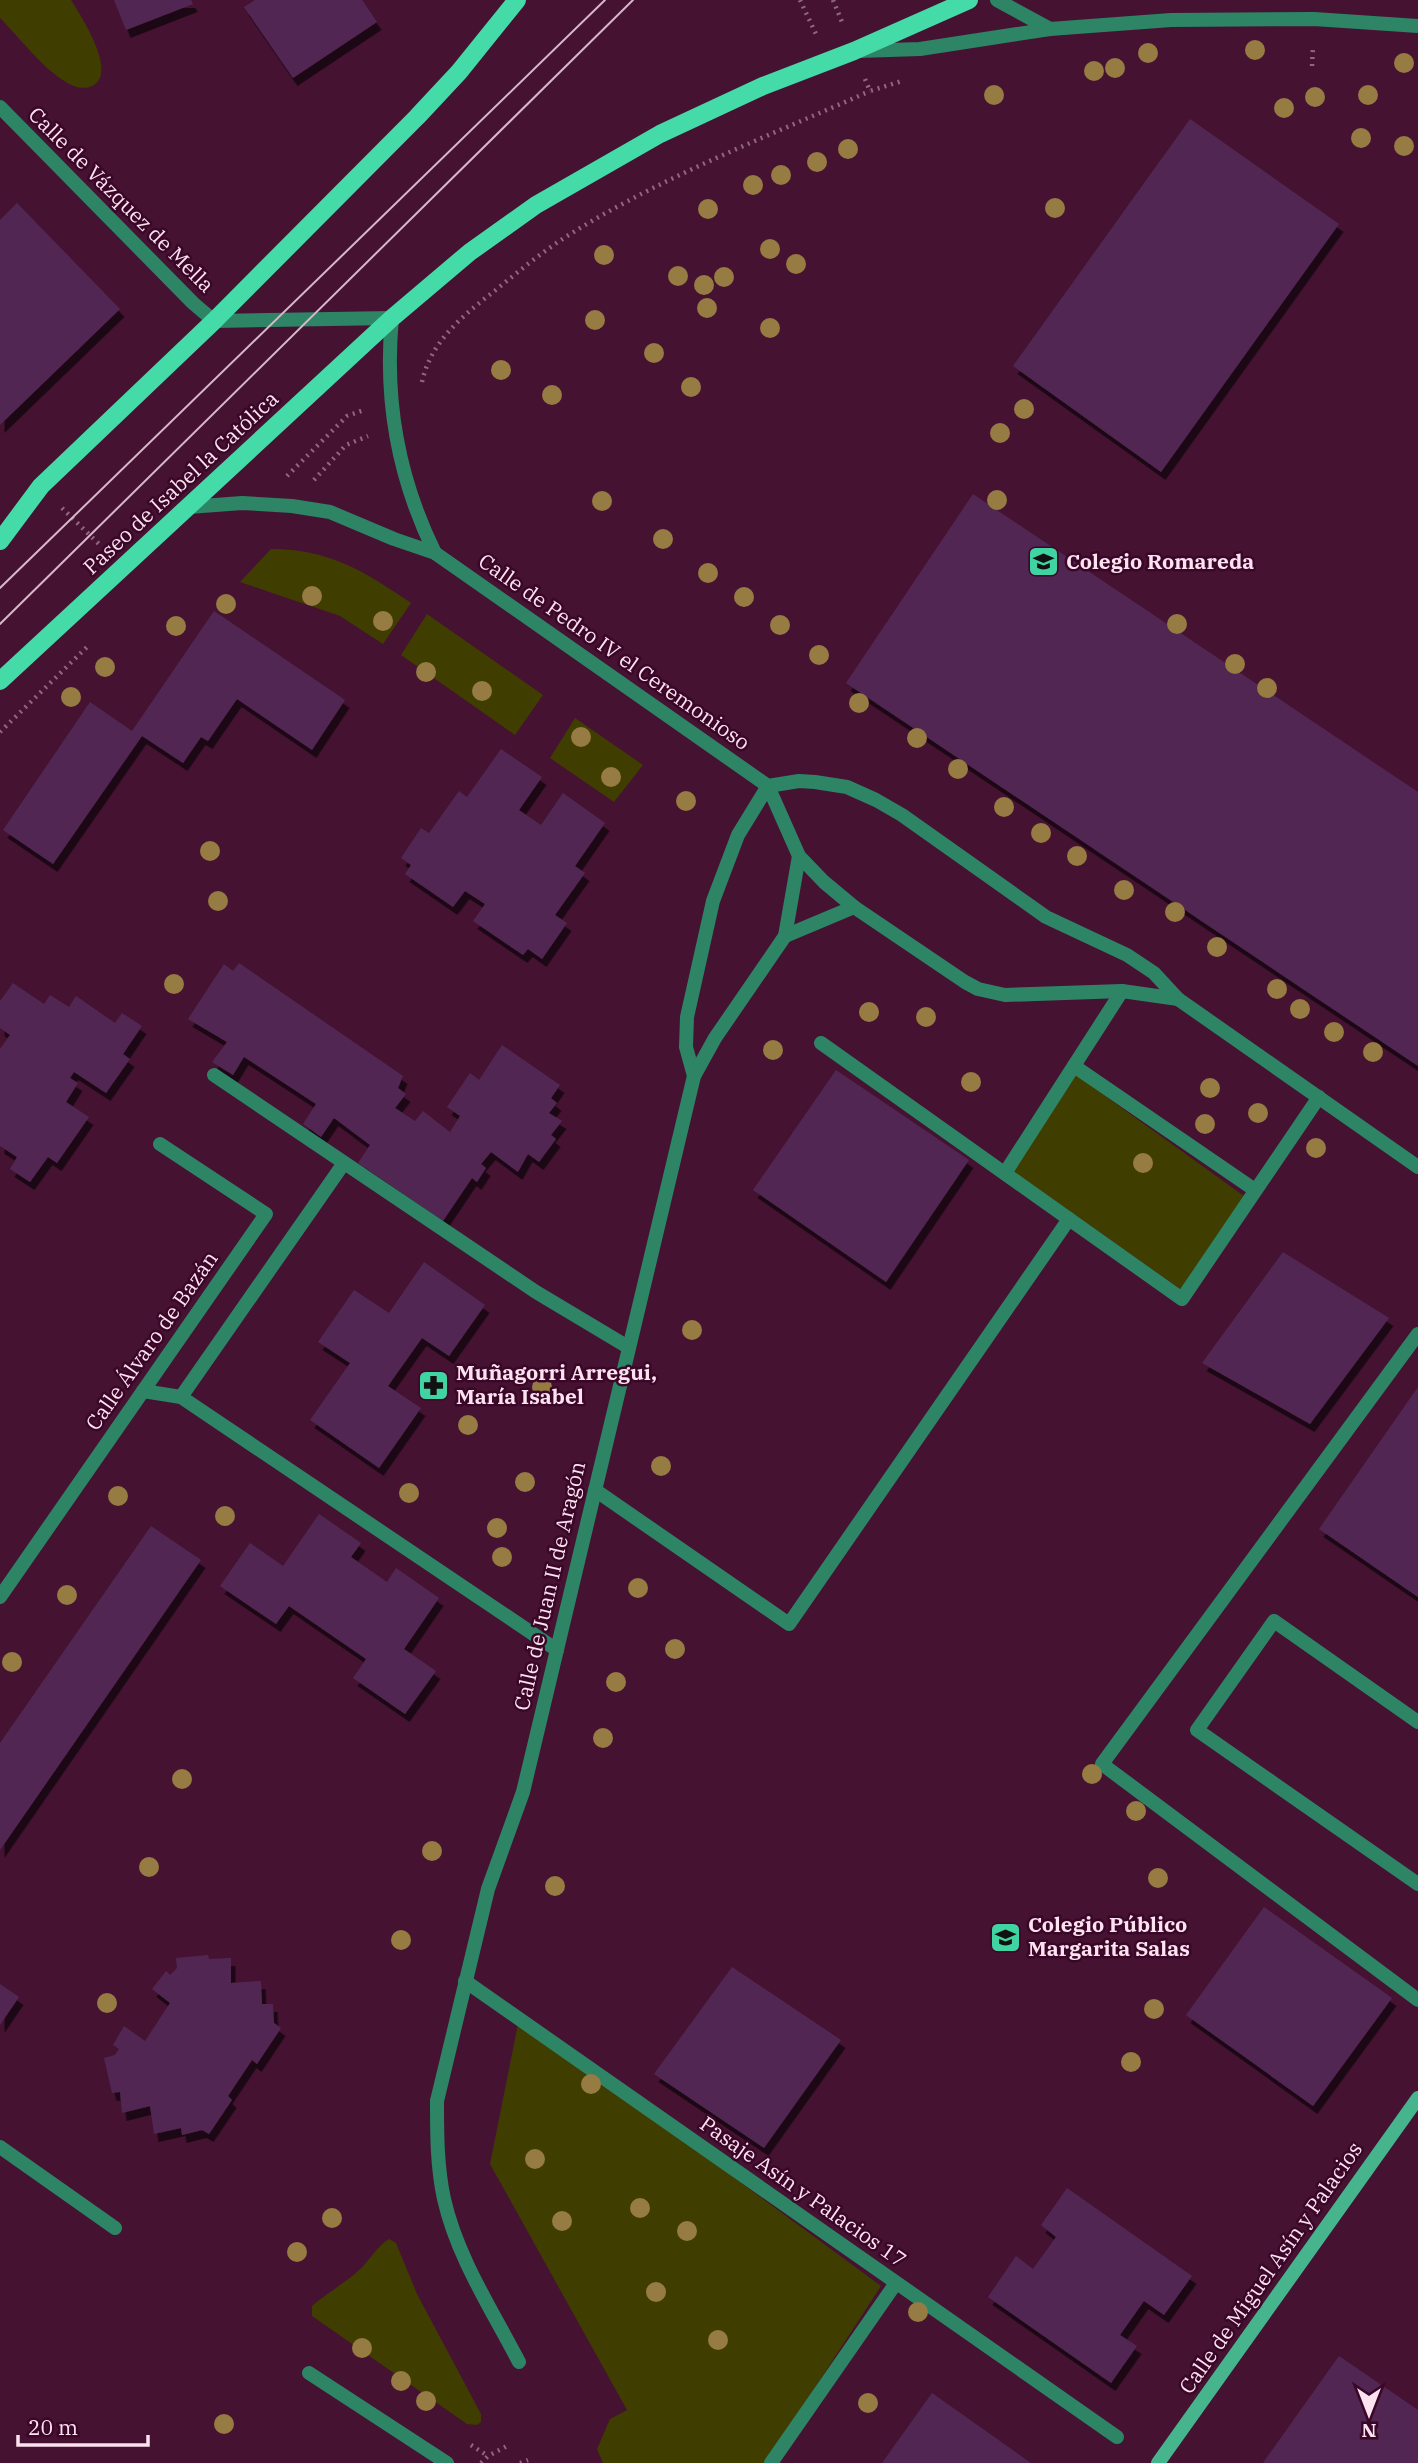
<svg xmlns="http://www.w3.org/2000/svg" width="1418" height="2463" font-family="'IBM Plex Serif',serif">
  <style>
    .green { fill: #403d00 }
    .building { fill: #512852; filter: url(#shadow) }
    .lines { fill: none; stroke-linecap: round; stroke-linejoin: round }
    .path { stroke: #906780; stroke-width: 4.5; stroke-dasharray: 2 5; stroke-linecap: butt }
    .lane { stroke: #2d8566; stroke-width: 14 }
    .street { stroke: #2d8566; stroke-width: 14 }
    .secondary { stroke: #46b48c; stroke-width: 14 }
    .primary { stroke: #44dba8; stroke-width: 18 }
    .tram { stroke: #d7b7c9; stroke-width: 2 }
    .tree { fill: #967b42 }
    .labels { text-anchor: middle; stroke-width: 5; stroke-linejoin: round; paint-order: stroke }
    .street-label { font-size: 21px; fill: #fde2f0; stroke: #3a0728 }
    .poi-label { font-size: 21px; font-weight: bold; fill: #fde2f0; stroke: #3a0728; text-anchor: start }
  </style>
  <defs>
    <filter id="shadow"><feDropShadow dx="4.5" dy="8" stdDeviation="0" flood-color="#0009"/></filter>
  </defs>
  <rect width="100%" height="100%" fill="#451232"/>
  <g class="green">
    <path d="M0,0H71C81,16 119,74 92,86C84,90 73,87 66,82C42,68 20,38 0,18Z"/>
    <path d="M271,549C329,549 364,571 411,603L383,644L340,616L240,582Z"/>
    <polygon points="427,614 543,695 515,735 401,655"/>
    <polygon points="575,718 643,765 614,802 550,758"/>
    <polygon points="1076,1075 1244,1196 1186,1293 1008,1168"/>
    <polygon points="519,2019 881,2286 766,2463 603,2463 597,2449 610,2419 627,2410 490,2164"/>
    <path d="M389,2239L396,2243L417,2294L481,2414V2422L477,2425L467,2424L312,2316V2306C326,2294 343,2284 357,2272C369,2262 376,2247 389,2239Z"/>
  </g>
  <g class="building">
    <polygon points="114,0 191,0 193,4 126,30"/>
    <polygon points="255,0 362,0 377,22 293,78 244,7"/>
    <polygon points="1190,119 1339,224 1161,472 1013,366"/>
    <polygon points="17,203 120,309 0,425 0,220"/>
    <polygon points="973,494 1418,792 1418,1066 846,683"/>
    <polygon points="214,611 345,700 312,750 237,699 208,741 201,737 183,763 142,736 53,864 3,830 90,702 132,731"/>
    <polygon points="501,749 542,777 519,810 541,825 563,793 605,823 575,866 585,873 555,915 567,923 542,959 528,949 523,955 473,921 485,904 465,891 453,907 405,874 411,865 401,858 421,828 429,833 459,791 467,797"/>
    <polygon points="239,963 403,1076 398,1088 406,1094 395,1108 415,1121 423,1111 450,1132 460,1116 447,1107 470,1073 479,1080 502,1045 560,1085 551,1098 557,1103 549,1113 562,1121 551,1135 556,1139 539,1162 528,1154 518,1172 491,1152 481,1164 486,1168 477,1182 472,1178 443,1221 358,1163 370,1145 334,1118 321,1137 303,1124 316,1104 244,1057 233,1075 212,1062 227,1042 188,1019 224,964 233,971"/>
    <polygon points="13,983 44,1004 50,995 69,1007 76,996 115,1023 122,1013 142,1026 123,1054 130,1059 106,1093 74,1072 70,1078 78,1083 66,1102 89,1117 57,1163 48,1157 30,1182 10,1169 17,1157 0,1146 0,1049 10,1035 0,1028 0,1001"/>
    <polygon points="836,1070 969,1160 886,1282 753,1190"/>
    <polygon points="1283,1252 1389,1318 1310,1424 1202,1363"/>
    <polygon points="424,1262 485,1305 449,1356 422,1338 388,1386 421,1408 379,1468 310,1420 350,1363 318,1342 354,1290 389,1313"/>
    <polygon points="1418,1387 1418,1597 1319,1529"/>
    <polygon points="319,1514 361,1543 351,1557 387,1582 396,1568 439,1598 404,1649 436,1671 405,1714 353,1678 366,1659 289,1606 276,1624 220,1586 250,1543 283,1566"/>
    <polygon points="151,1526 201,1560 0,1850 0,1743"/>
    <polygon points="1264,1907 1392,1998 1313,2106 1186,2015"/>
    <polygon points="208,1955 209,1959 231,1958 231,1983 261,1981 262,2004 273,2004 274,2023 281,2028 257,2064 252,2060 228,2096 232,2100 209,2134 202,2130 182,2135 181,2128 154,2134 150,2106 122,2113 120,2092 112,2093 104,2058 115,2055 119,2049 113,2045 124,2026 145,2041 170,2003 152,1989 166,1971 170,1975 177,1968 176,1958"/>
    <polygon points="732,1967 841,2040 764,2148 654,2074"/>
    <polygon points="0,1984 19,1997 0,2025"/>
    <polygon points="1067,2188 1192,2276 1164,2315 1144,2301 1120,2335 1137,2346 1111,2383 988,2297 1016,2256 1033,2269 1056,2237 1041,2225"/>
    <polygon points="1339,2356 1418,2410 1418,2463 1263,2463"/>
    <polygon points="932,2393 1031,2463 882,2463"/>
  </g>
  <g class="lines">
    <g class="path">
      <polyline points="800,0 816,34"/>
      <polyline points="833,0 842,22"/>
      <polyline points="1312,66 1313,46"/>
      <polyline points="865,79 870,91 902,81"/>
      <path d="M422,382C431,340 465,314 497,289C519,271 541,253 564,238C660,177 767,137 870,91"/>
      <polyline points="287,476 347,416 364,410"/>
      <polyline points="314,480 346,445 368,436"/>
      <polyline points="62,508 101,546"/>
      <polyline points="0,732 87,647"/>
      <polyline points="471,2445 488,2456"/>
      <polyline points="481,2463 488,2456 509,2445"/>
      <polyline points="520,2463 528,2460"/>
    </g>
    <g class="lane">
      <polyline points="1418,1722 1274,1621 1197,1730 1418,1884"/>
      <path d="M437,2101C437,2134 437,2167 444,2199C457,2257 492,2310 519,2362"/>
    </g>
    <g class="street">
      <polyline points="997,0 1050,29"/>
      <polyline points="859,51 920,49 1050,29 1171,20 1314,19 1418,26"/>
      <path d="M0,107L193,303L214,321L392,318C384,401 398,478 435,553"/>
      <polyline points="189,507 242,503 292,506 330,512 394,539 435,553 768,786 799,856 824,882 854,907 965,982 978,989 1005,995 1122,991 1178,999"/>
      <polyline points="768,786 799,781 815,782 847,787 876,800 902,815 1046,917 1127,955 1154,973 1178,999 1418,1167"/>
      <polyline points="785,936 854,907"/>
      <polyline points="1074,1066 1255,1190"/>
      <polyline points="214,1075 536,1292 628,1347"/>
      <polyline points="694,1076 686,1047 687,1017 713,901 738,835 768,786"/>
      <polyline points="1005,1173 1122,991"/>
      <polyline points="1069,1219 1182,1299 1319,1097"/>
      <polyline points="1418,1334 1102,1764 1418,2000"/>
      <polyline points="143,1391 181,1397 557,1650"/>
      <polyline points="181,1397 344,1163"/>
      <polyline points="595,1490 789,1624 1069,1219 821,1043"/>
      <polyline points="0,1597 266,1214 160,1144"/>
      <polyline points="465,1981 1117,2437"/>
      <polyline points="437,2101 488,1889 523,1792 694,1076 715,1038 785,936 799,856"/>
      <polyline points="0,2147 115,2228"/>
      <polyline points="309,2373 447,2463"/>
      <polyline points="771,2463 896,2283"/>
    </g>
    <polyline class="secondary" points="1158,2463 1418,2098"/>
    <g class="primary">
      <polyline points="0,541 41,486 214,321 417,117 459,72 517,0"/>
      <polyline points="0,681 392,318 470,252 536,205 660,134 763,86 854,51 969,0"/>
    </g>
    <g class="tram">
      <polyline points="0,588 605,0"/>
      <polyline points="0,624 633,0"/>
    </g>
  </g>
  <g class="tree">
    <circle cx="1255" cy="50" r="10"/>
    <circle cx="1148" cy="53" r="10"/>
    <circle cx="1404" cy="63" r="10"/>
    <circle cx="1115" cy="68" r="10"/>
    <circle cx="1094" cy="71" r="10"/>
    <circle cx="994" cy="95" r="10"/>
    <circle cx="1368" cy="95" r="10"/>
    <circle cx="1315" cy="97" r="10"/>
    <circle cx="1284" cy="108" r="10"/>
    <circle cx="1361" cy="138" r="10"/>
    <circle cx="1404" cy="146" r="10"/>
    <circle cx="848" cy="149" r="10"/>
    <circle cx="817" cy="162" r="10"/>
    <circle cx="781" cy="175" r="10"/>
    <circle cx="753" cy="185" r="10"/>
    <circle cx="1055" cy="208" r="10"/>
    <circle cx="708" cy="209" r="10"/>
    <circle cx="770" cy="249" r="10"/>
    <circle cx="604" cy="255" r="10"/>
    <circle cx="796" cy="264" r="10"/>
    <circle cx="678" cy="276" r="10"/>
    <circle cx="724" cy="277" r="10"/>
    <circle cx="704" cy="285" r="10"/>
    <circle cx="707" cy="308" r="10"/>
    <circle cx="595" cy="320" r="10"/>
    <circle cx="770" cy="328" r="10"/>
    <circle cx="654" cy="353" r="10"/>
    <circle cx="501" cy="370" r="10"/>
    <circle cx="691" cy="387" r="10"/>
    <circle cx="552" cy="395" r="10"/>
    <circle cx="1024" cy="409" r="10"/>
    <circle cx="1000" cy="433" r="10"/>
    <circle cx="997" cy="500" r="10"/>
    <circle cx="602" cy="501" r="10"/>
    <circle cx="663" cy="539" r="10"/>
    <circle cx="708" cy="573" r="10"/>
    <circle cx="312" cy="596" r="10"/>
    <circle cx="744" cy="597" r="10"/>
    <circle cx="226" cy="604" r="10"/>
    <circle cx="383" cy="621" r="10"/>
    <circle cx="1177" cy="624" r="10"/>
    <circle cx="780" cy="625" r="10"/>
    <circle cx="176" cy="626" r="10"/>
    <circle cx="819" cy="655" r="10"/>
    <circle cx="1235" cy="664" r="10"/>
    <circle cx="105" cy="667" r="10"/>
    <circle cx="426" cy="672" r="10"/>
    <circle cx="1267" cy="688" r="10"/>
    <circle cx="482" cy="691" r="10"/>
    <circle cx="71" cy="697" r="10"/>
    <circle cx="859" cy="703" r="10"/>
    <circle cx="581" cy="737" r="10"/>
    <circle cx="917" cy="738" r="10"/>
    <circle cx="958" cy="769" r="10"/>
    <circle cx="611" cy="777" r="10"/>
    <circle cx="686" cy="801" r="10"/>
    <circle cx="1004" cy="807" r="10"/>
    <circle cx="1041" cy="833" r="10"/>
    <circle cx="210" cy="851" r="10"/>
    <circle cx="1077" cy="856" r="10"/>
    <circle cx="1124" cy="890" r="10"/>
    <circle cx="218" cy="901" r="10"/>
    <circle cx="1175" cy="912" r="10"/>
    <circle cx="1217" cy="947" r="10"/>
    <circle cx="174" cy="984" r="10"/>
    <circle cx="1277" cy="989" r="10"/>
    <circle cx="1300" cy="1009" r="10"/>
    <circle cx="869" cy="1012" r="10"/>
    <circle cx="926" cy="1017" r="10"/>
    <circle cx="1334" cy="1032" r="10"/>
    <circle cx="773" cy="1050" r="10"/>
    <circle cx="1373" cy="1052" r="10"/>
    <circle cx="971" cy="1082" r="10"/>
    <circle cx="1210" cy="1088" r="10"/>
    <circle cx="1258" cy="1113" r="10"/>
    <circle cx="1205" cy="1124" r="10"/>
    <circle cx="1316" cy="1148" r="10"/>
    <circle cx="1143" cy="1163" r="10"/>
    <circle cx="692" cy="1330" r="10"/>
    <circle cx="542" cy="1387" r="10"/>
    <circle cx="468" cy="1425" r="10"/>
    <circle cx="661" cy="1466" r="10"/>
    <circle cx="525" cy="1482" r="10"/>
    <circle cx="409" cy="1493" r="10"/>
    <circle cx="118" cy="1496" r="10"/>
    <circle cx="225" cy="1516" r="10"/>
    <circle cx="497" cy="1528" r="10"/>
    <circle cx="502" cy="1557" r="10"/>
    <circle cx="638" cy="1588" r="10"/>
    <circle cx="67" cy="1595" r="10"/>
    <circle cx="675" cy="1649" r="10"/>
    <circle cx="12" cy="1662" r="10"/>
    <circle cx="616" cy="1682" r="10"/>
    <circle cx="603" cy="1738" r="10"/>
    <circle cx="1092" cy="1774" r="10"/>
    <circle cx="182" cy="1779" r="10"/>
    <circle cx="1136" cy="1811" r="10"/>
    <circle cx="432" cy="1851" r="10"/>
    <circle cx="149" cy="1867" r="10"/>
    <circle cx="1158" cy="1878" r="10"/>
    <circle cx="555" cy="1886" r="10"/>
    <circle cx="401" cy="1940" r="10"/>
    <circle cx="107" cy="2003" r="10"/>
    <circle cx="1154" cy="2009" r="10"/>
    <circle cx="1131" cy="2062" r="10"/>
    <circle cx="591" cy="2084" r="10"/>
    <circle cx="535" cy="2159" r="10"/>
    <circle cx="640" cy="2208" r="10"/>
    <circle cx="332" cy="2218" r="10"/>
    <circle cx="562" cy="2221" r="10"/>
    <circle cx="687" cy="2231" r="10"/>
    <circle cx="297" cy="2252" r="10"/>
    <circle cx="656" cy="2292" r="10"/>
    <circle cx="918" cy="2312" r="10"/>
    <circle cx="718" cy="2340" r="10"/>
    <circle cx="362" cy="2348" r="10"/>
    <circle cx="401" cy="2381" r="10"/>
    <circle cx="426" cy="2401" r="10"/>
    <circle cx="868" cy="2403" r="10"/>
    <circle cx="224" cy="2424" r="10"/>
  </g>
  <defs>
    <symbol id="school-square" viewBox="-11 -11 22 22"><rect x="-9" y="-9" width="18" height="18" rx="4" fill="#3fd4a2" stroke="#3a0728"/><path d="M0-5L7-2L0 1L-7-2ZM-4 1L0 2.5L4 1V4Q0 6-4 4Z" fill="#111"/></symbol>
    <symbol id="pharmacy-square" viewBox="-11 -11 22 22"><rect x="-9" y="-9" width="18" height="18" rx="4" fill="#3fd4a2" stroke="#3a0728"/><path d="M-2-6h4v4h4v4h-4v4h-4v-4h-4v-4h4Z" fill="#111"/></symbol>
  </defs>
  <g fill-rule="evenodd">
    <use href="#school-square" x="1026" y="544" width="35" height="35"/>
    <use href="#pharmacy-square" x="416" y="1368" width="35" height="35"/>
    <use href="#school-square" x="988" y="1920" width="35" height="35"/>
  </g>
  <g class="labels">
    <g class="street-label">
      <text transform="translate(121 200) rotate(45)" y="7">Calle de Vázquez de Mella</text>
      <text transform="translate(181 483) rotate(-43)" y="7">Paseo de Isabel la Católica</text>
      <text transform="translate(614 652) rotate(35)" y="7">Calle de Pedro IV el Ceremonioso</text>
      <text transform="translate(152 1341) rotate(-55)" y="7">Calle Álvaro de Bazán</text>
      <text transform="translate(550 1586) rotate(-77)" y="7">Calle de Juan II de Aragón</text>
      <text transform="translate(803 2192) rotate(35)" y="7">Pasaje Asín y Palacios 17</text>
      <text transform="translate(1271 2268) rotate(-55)" y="7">Calle de Miguel Asín y Palacios</text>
    </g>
    <g class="poi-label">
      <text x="1066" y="569">Colegio Romareda</text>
      <text x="456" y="1380">Muñagorri Arregui,<tspan x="456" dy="24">María Isabel</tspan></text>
      <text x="1028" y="1932">Colegio Público<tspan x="1028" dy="24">Margarita Salas</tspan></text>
    </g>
  </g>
  <g transform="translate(1369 2414) rotate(180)" stroke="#3a0728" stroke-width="5" paint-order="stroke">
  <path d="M0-5L12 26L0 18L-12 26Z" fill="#fde2f0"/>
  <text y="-10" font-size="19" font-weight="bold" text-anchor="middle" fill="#fde2f0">N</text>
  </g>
  <path d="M18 2435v10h130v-10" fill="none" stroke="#fde2f0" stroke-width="3.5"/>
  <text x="28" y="2435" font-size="21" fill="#fde2f0" stroke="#3a0728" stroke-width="5" paint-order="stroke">20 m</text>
</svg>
